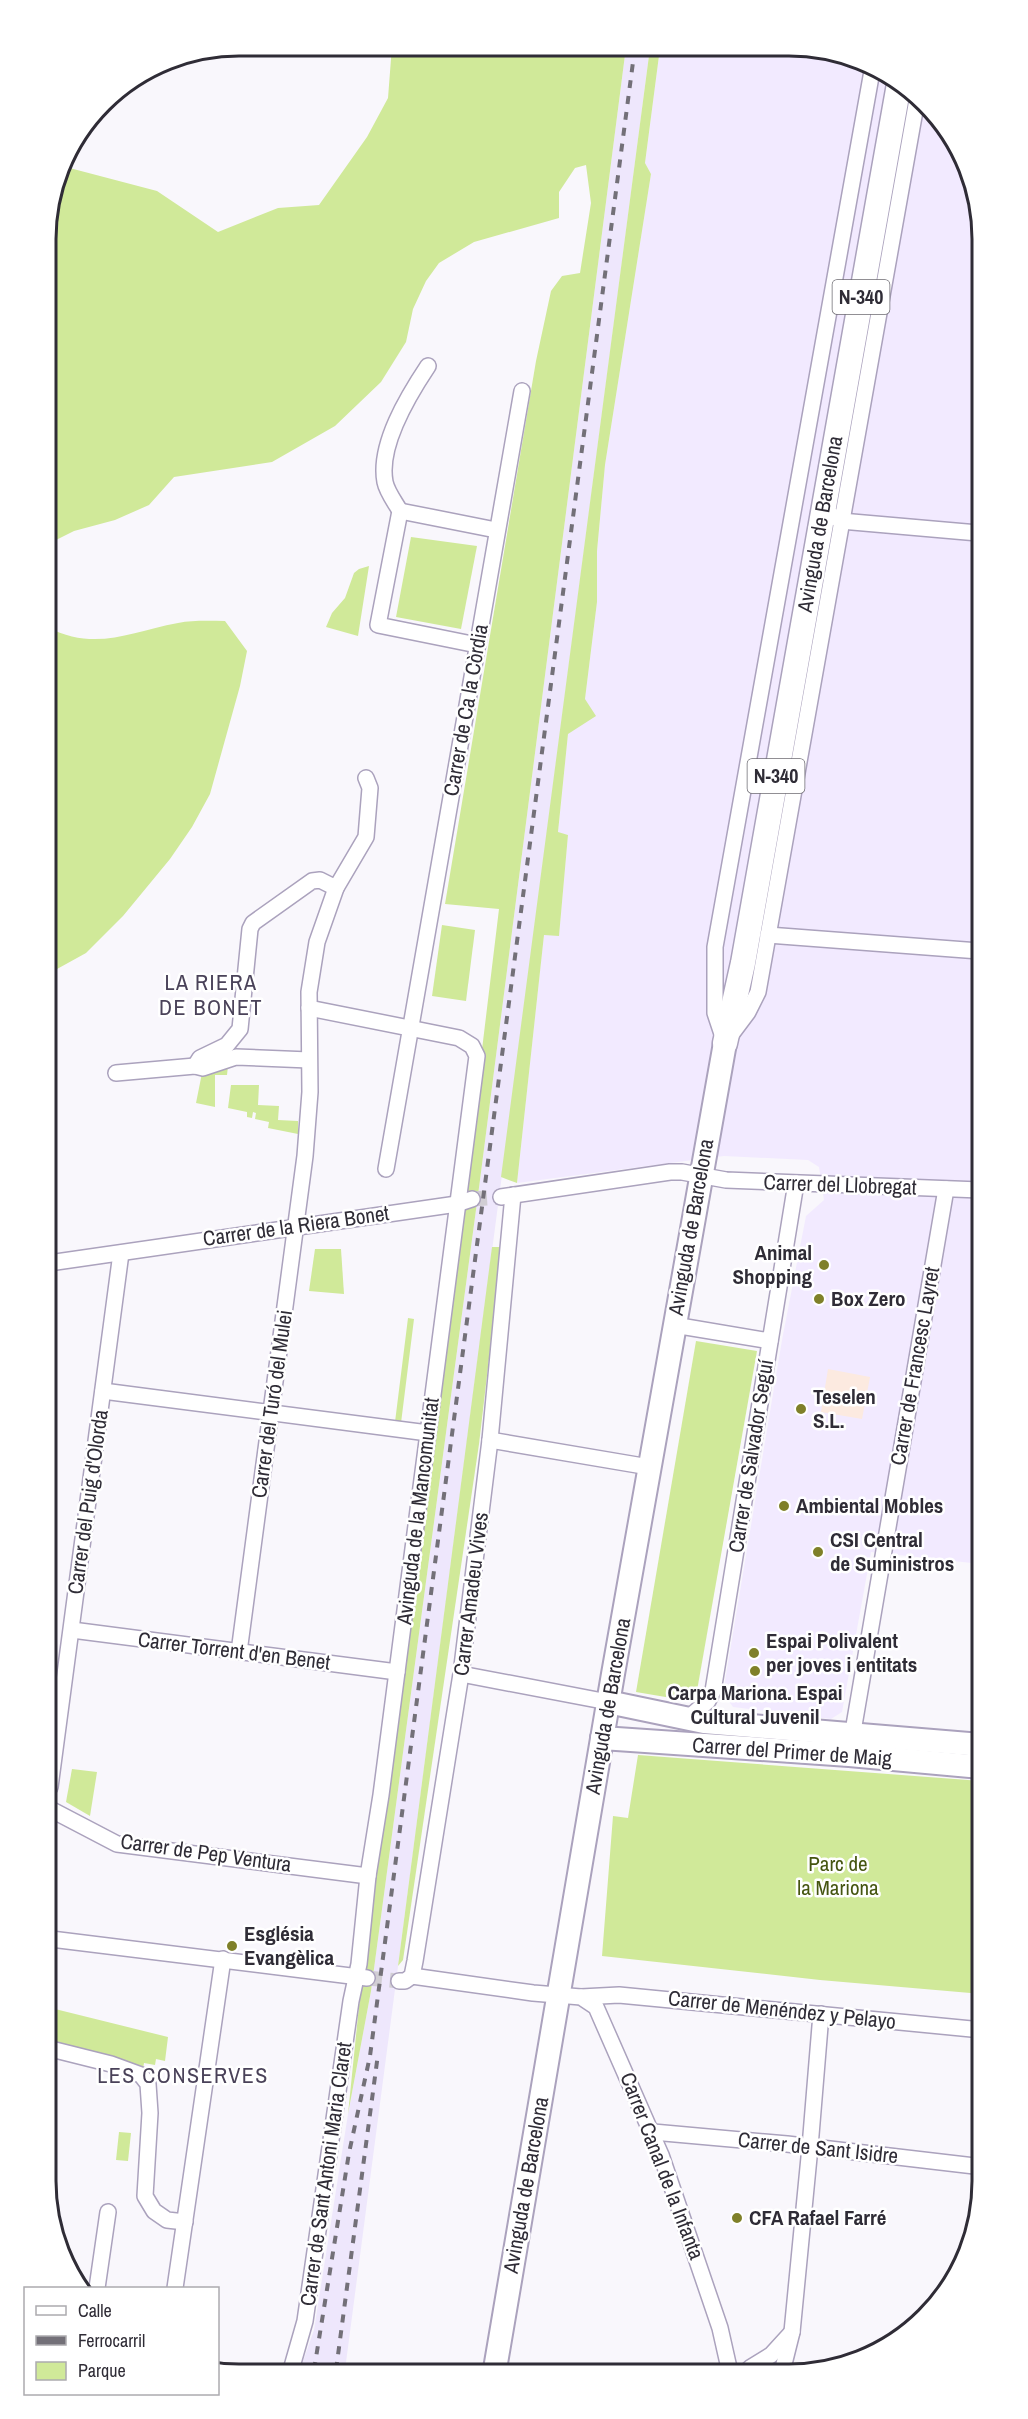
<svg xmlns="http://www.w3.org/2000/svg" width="1028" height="2419" font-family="'Archivo Narrow',sans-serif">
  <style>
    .built { fill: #eee7fc }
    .industrial { fill: #f2eaff }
    .education { fill: #fceae0 }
    .green { fill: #d0e999 }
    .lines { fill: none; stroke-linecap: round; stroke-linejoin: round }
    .street-tunnel { stroke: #d1ced4; stroke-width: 15; stroke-dasharray: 15 8; stroke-linecap: butt }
    .street-casing { stroke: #aba2bd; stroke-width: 18 }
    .secondary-casing { stroke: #aba2bd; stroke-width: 26 }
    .primary-casing { stroke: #aba2bd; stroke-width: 27 }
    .street { stroke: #fff; stroke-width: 15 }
    .secondary { stroke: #fff; stroke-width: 22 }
    .primary { stroke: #fff; stroke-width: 24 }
    .rail { stroke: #737078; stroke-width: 4; stroke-dasharray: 8 8; stroke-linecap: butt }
    .poi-dot { fill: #7f8029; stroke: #fff; stroke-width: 2 }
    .labels { text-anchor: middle; stroke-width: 5; stroke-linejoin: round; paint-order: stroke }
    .shield { fill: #fff; stroke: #6d6b72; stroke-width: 1.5 }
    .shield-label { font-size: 20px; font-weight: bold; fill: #2f2c36 }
    .street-label { font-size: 21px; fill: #2f2c36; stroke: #fff }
    .poi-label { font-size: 21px; font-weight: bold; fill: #2f2c36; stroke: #fff; text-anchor: start }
    .park-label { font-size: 21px; fill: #455510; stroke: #fff }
    .neighbourhood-label { font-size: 22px; letter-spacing: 1.5px; fill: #4a4259; stroke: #fff }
    .rim { fill: none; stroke: #2f2c36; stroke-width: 3 }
  </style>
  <rect width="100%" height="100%" fill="#f9f7fc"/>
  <polygon class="built" points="626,47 650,48 345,2370 300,2370 314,2330 348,2114 371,1991 480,1180"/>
  <polygon class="industrial" points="660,48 827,49 917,93 957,142 976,189 981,1564 871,1552 842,1712 831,1719 733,1707 723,1693 782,1340 806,1216 824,1200 819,1167 808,1160 724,1156 517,1183 544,934 559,935 568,835 558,833 568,734 585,699 597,602 597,551 605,465 651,174 645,163"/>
  <polygon class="education" points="828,1369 870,1377 862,1419 821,1412"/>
  <g class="green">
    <polygon points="392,46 626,47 480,1180 371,1991 348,2114 359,2006 462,1215 499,909 445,904 536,361 551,291 562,276 580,273 591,203 586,165 575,168 559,192 559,218 474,242 439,263 426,281 413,309 406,342 381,382 335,426 272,462 174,477 149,505 115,520 74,531 46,545 45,226 62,166 157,191 218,232 278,208 319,205 367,137 388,98"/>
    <polygon points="650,48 660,48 645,163 651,174 605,465 597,551 597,602 585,699 596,716 568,734 558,832 568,835 559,936 544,935 517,1183 501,1177"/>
    <polygon points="411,537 477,546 461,629 396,617"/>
    <polygon points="369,566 358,636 326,627 332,613 345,598 354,573 359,569"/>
    <path d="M225,621L247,651L240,686L210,794L192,827L170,859L123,916L86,953L48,974L47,627C96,652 129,632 178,623C193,620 210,621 225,621Z"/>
    <polygon points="442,925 475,930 466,1001 432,996"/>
    <polygon points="228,1066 227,1075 215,1075 215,1107 196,1103 202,1073"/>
    <polygon points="231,1085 259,1085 258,1105 279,1106 278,1120 298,1121 298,1134 268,1128 269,1122 255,1119 256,1113 253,1112 252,1118 247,1117 247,1112 228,1108"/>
    <polygon points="492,1247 502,1247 479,1444 403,1960 398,1966"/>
    <polygon points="315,1249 341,1249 344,1294 309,1291"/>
    <polygon points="408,1318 414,1319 401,1423 395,1422"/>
    <polygon points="696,1341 757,1351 695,1702 636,1692"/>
    <polygon points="638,1755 981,1781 982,1994 820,1980 602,1956 613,1816 628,1818"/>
    <polygon points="72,1769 97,1772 90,1816 66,1802"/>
    <polygon points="51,2008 168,2037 165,2061 156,2059 155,2065 144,2063 143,2069 131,2063 51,2041"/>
    <polygon points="119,2132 131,2133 128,2161 116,2160"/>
  </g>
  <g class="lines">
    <g class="street-tunnel">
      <polyline points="472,1199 501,1197"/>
      <polyline points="367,1978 399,1981"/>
    </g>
    <defs>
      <g id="street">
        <polyline points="400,511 378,625 477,645"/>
        <path d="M400,511C395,502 387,492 385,482C378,445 408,396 428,366"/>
        <polyline points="400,511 496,530"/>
        <polyline points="833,516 841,521 978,533"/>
        <polyline points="768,935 979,951"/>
        <polyline points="730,1036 748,1012 758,992 918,94"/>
        <polyline points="724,1040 715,1013 715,947 872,71"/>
        <polyline points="195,1066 200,1058 227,1045 240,1029 250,929 253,923 312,881 320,880 336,888"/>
        <polyline points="116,1073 195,1066 203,1068 236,1057 309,1060"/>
        <polyline points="386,1169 522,391"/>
        <polyline points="501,1197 670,1172 682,1172 726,1180 980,1190"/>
        <polyline points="49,1263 457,1204 472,1199"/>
        <polyline points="674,1325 770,1341"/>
        <polyline points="103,1391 428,1433"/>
        <polyline points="490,1440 649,1467"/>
        <polyline points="72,1630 397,1672"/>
        <polyline points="239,1652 305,1156 310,1092 309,992 317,942 336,888 366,837 370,788 366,778"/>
        <polyline points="461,1674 608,1702"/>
        <polyline points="687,1719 708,1701 713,1691 796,1183"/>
        <polyline points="851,1743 946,1189"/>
        <polyline points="50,1787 121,1253"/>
        <polyline points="50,1809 117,1844 368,1876"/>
        <polyline points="51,1939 367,1978"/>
        <polyline points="412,1976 533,1993 581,1997 596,2007 661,2155 720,2328 729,2368"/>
        <polyline points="399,1981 405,1981 412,1976 415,1961 461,1674 490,1440 513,1195"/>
        <polyline points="581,1997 619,1995 982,2030"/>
        <polyline points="51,2049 111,2064 141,2075 148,2084 150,2113 145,2196 154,2211 167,2220 185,2222"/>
        <polyline points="653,2132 787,2144 983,2167"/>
        <polyline points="97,2288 108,2212"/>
        <polyline points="175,2288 223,1959"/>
        <polyline points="750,2368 771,2355 792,2332"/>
        <polyline points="783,2368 792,2332 810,2147 821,2014"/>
        <polyline points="291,2370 305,2321 351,2001 359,1964 368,1876 381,1795 477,1056 472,1046 459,1038 309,1008"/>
      </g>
      <g id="secondary">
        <polyline points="608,1702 704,1722 981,1745"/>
        <polyline points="602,1738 849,1755 981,1767"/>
        <polyline points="495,2369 613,1674 725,1043"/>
      </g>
      <polyline id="primary" points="725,1043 743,963 899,84"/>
    </defs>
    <use href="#street" class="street-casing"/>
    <use href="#secondary" class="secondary-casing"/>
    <use href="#primary" class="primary-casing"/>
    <use href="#street" class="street"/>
    <use href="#secondary" class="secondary"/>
    <use href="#primary" class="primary"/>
    <g class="rail">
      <polyline points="314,2370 349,2153 370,2056 635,47"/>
      <polyline points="336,2370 378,2054"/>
    </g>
  </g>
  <g class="poi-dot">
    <circle cx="824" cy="1265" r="6"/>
    <circle cx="819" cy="1299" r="6"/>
    <circle cx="801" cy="1409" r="6"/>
    <circle cx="784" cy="1506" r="6"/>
    <circle cx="818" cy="1552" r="6"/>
    <circle cx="754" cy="1653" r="6"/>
    <circle cx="755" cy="1671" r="6"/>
    <circle cx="232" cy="1946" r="6"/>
    <circle cx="737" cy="2218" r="6"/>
  </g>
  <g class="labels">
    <g class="shield">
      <rect x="832.5" y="280" width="57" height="34" rx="4.5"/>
      <rect x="747.5" y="759" width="57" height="34" rx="4.5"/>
    </g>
    <g class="shield-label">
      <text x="861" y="304">N-340</text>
      <text x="776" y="783">N-340</text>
    </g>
    <g class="street-label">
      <text transform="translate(820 524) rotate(-80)" y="7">Avinguda de Barcelona</text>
      <text transform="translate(466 710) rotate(-80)" y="7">Carrer de Ca la Còrdia</text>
      <text transform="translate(840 1185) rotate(2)" y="7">Carrer del Llobregat</text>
      <text transform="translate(296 1226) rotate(-8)" y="7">Carrer de la Riera Bonet</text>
      <text transform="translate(691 1227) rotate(-80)" y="7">Avinguda de Barcelona</text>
      <text transform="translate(915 1366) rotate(-80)" y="7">Carrer de Francesc Layret</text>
      <text transform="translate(272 1404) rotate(-82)" y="7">Carrer del Turó del Mulei</text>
      <text transform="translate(751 1456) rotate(-81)" y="7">Carrer de Salvador Seguí</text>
      <text transform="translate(88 1502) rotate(-82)" y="7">Carrer del Puig d'Olorda</text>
      <text transform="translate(418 1511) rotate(-83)" y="7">Avinguda de la Mancomunitat</text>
      <text transform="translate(471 1594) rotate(-83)" y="7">Carrer Amadeu Vives</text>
      <text transform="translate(234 1651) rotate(7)" y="7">Carrer Torrent d'en Benet</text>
      <text transform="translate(608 1706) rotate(-80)" y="7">Avinguda de Barcelona</text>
      <text transform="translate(792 1752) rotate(4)" y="7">Carrer del Primer de Maig</text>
      <text transform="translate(206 1853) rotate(8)" y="7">Carrer de Pep Ventura</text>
      <text transform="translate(782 2010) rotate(6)" y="7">Carrer de Menéndez y Pelayo</text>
      <text transform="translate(818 2148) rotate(6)" y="7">Carrer de Sant Isidre</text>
      <text transform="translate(662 2166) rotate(69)" y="7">Carrer Canal de la Infanta</text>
      <text transform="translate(326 2174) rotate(-82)" y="7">Carrer de Sant Antoni Maria Claret</text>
      <text transform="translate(526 2185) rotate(-80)" y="7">Avinguda de Barcelona</text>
    </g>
    <g class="poi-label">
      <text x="812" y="1260" text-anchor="end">Animal<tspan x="812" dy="24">Shopping</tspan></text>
      <text x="831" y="1306">Box Zero</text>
      <text x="813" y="1404">Teselen<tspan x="813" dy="24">S.L.</tspan></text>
      <text x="796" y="1513">Ambiental Mobles</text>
      <text x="830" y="1547">CSI Central<tspan x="830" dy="24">de Suministros</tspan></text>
      <text x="766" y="1648">Espai Polivalent<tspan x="766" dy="24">per joves i entitats</tspan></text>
      <text x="755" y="1700" text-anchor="middle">Carpa Mariona. Espai<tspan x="755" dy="24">Cultural Juvenil</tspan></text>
      <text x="244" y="1941">Església<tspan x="244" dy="24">Evangèlica</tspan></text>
      <text x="749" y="2225">CFA Rafael Farré</text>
    </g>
    <g class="park-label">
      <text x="838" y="1871">Parc de<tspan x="838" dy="24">la Mariona</tspan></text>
    </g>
    <g class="neighbourhood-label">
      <text x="211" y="990">LA RIERA<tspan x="211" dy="25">DE BONET</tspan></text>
      <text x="183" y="2083">LES CONSERVES</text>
    </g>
  </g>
  <path d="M0 0H1028V2419H0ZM239 56H789A183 183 0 0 1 972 239V2181A183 183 0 0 1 789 2364H239A183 183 0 0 1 56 2181V239A183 183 0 0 1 239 56Z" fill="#fff" fill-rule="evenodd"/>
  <path class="rim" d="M239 56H789A183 183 0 0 1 972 239V2181A183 183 0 0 1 789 2364H239A183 183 0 0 1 56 2181V239A183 183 0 0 1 239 56Z"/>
  <rect x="24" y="2287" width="195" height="108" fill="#ffffff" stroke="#acabaf" stroke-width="1.5"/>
  <rect x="36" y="2306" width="30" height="9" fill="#ffffff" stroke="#acabaf" stroke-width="1.5"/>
  <text x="78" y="2317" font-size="18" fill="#2f2c36">Calle</text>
  <rect x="36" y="2336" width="30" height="9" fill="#737078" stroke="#acabaf" stroke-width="1.5"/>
  <text x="78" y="2347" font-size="18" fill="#2f2c36">Ferrocarril</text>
  <rect x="36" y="2362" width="30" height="18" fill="#d0e999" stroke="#acabaf" stroke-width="1.5"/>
  <text x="78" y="2377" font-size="18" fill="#2f2c36">Parque</text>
</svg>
